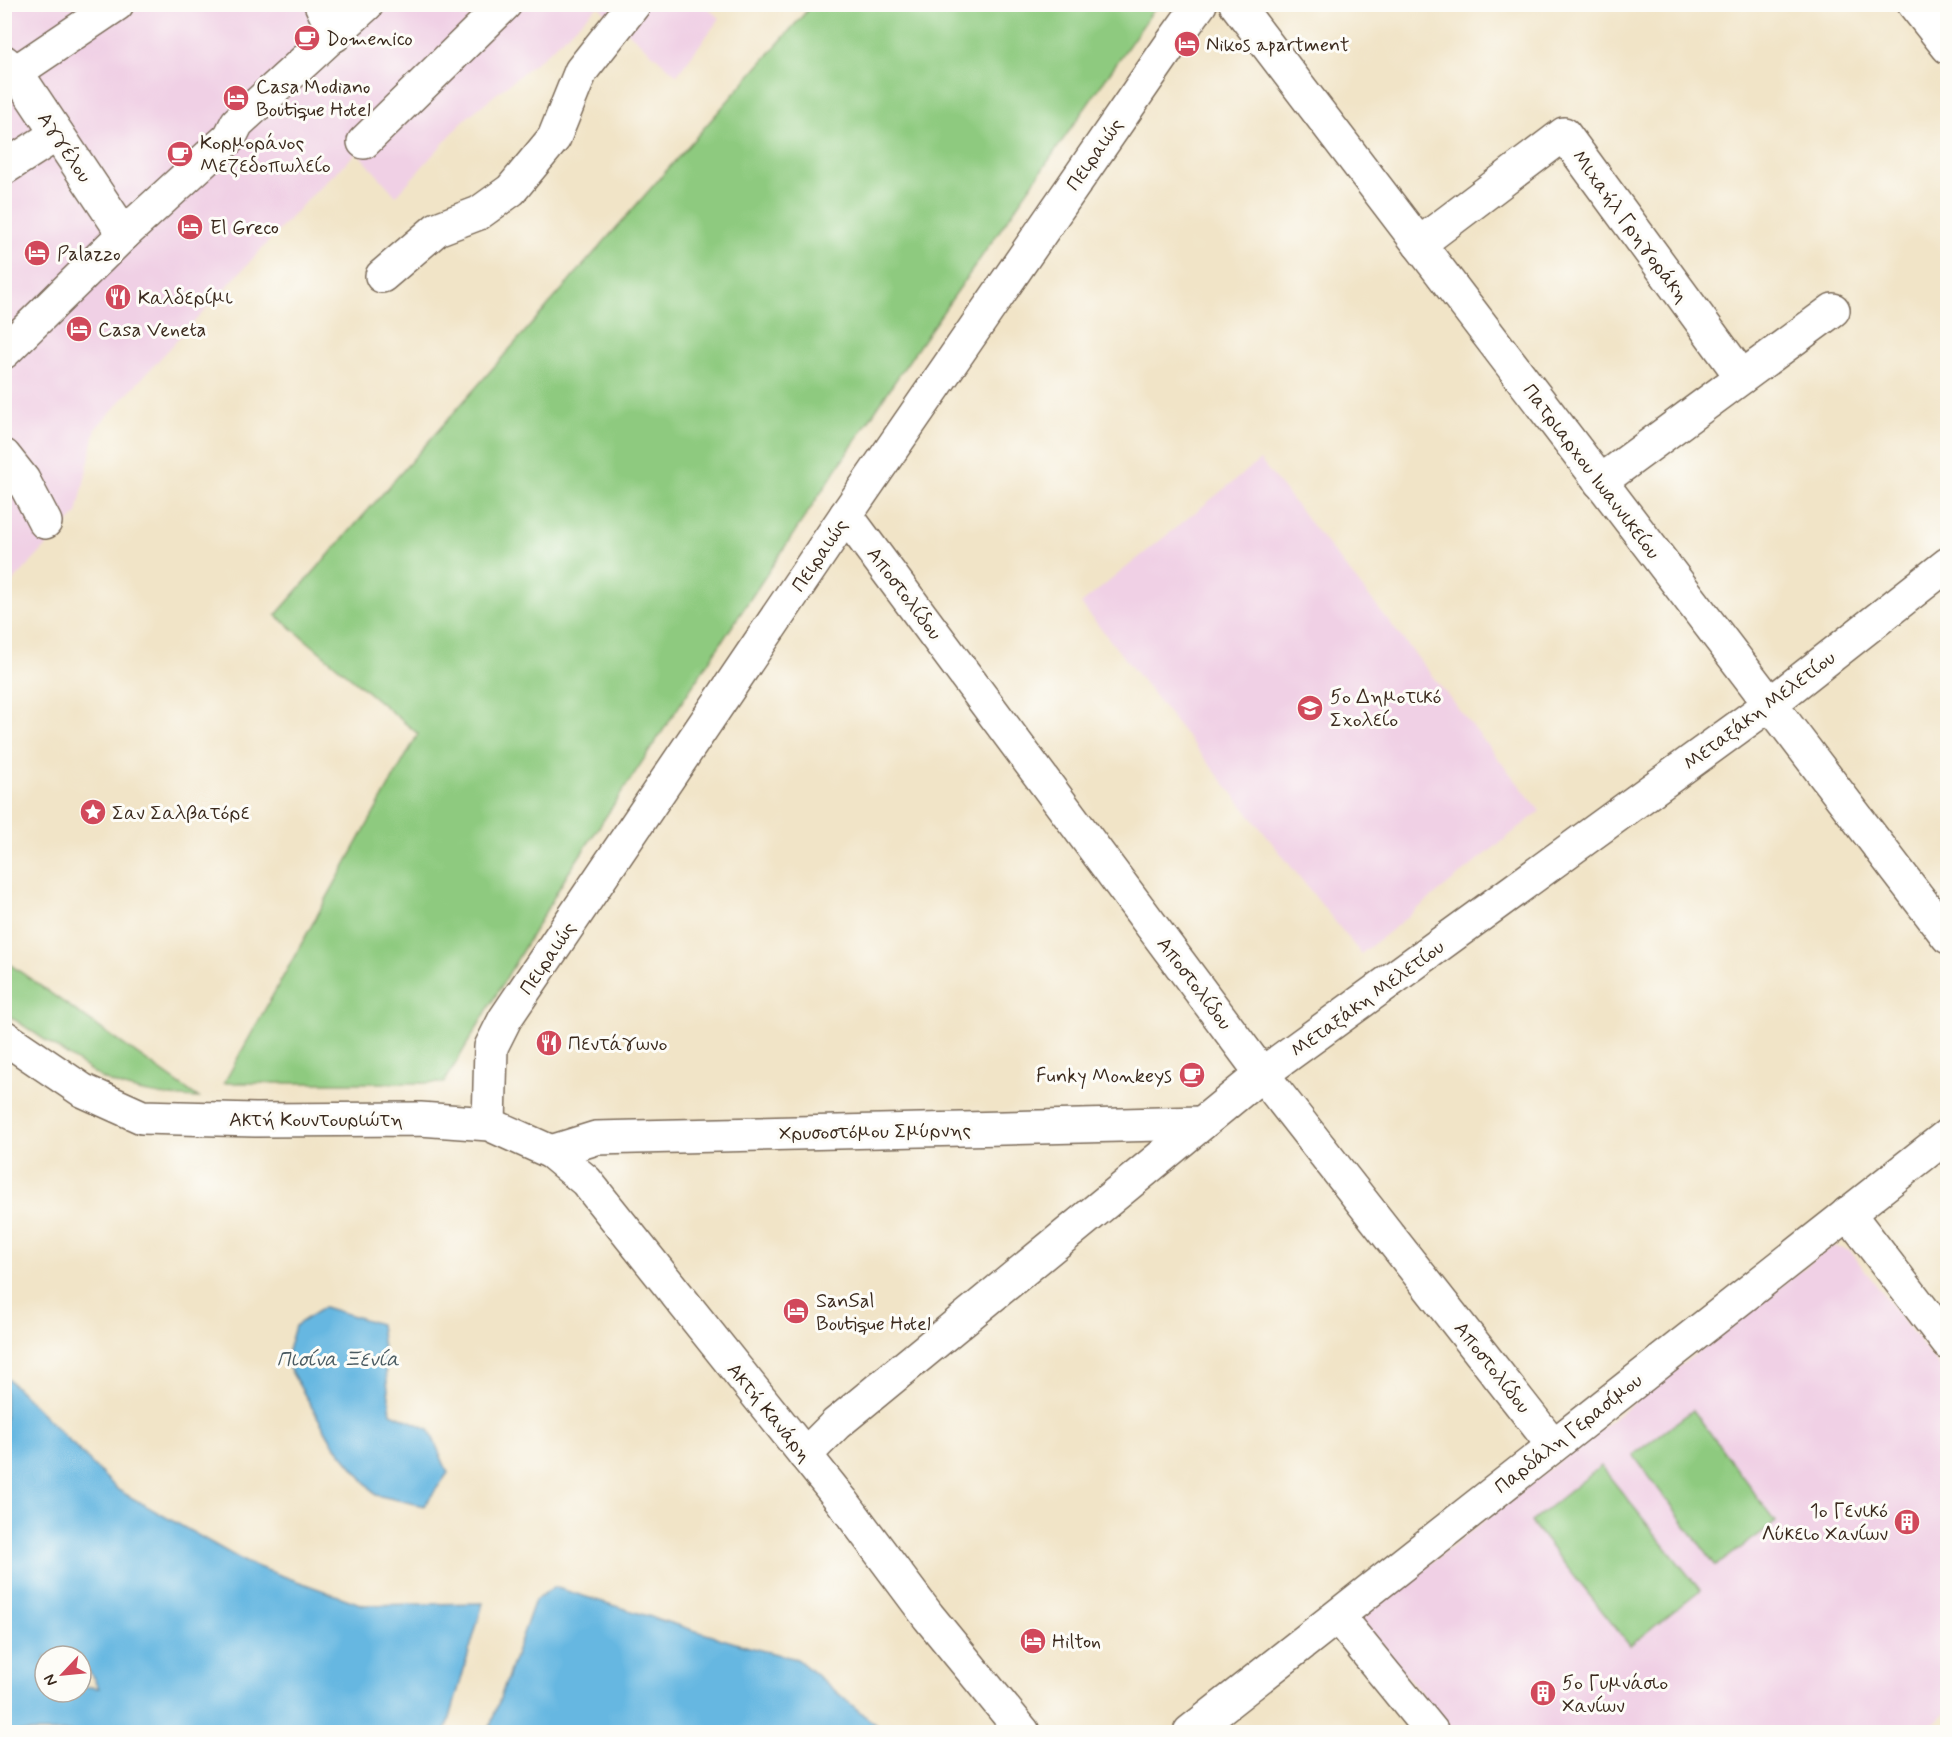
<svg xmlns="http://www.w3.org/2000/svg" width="1952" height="1737" font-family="Mynerve,sans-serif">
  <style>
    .built { fill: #f0d0e5 }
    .green { fill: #8eca7f; stroke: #647a4e; stroke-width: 1.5 }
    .water { fill: #66b7e1; stroke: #507080; stroke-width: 1.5; fill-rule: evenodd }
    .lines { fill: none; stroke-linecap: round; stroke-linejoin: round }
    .minor-casing { stroke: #7b6b59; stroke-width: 36 }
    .minor { stroke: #fff; stroke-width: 33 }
    .labels { text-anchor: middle; stroke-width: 6; stroke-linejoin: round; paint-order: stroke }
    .poi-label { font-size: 20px; fill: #3b2a1e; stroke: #fdfcf7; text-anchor: start }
    .street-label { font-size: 20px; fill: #3b2a1e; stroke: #fdfcf7 }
    .water-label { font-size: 21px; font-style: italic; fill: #4a5b62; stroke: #fdfcf7 }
  </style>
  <rect width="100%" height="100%" fill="#fdfcf7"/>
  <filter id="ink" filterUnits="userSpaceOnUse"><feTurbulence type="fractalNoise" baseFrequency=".0167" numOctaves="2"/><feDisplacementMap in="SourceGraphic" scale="12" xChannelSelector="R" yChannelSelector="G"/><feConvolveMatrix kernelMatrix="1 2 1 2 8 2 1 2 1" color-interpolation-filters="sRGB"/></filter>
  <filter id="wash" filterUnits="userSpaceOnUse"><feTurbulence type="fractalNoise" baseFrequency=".008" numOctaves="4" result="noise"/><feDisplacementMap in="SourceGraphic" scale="24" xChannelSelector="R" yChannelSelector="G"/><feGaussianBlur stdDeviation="1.35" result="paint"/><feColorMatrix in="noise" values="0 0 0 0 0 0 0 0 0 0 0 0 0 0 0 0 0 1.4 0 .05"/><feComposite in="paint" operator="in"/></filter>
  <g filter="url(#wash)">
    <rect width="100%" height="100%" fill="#f1e4c7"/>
    <g class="built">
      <polygon points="703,4 720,18 677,75 598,6 546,54 465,119 396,196 357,152 306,201 96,428 77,514 5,590 5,5"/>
      <polygon points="1260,460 1540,811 1361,954 1081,604"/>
      <polygon points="1832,1246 1850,1251 1947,1377 1947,1712 1923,1732 1453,1732 1360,1619"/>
    </g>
    <g class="green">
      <polygon points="812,5 1157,5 901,372 567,875 444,1083 224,1083 418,734 276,615"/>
      <path d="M4,961H5L199,1098C165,1097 135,1093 103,1079L5,1013Z"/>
      <polygon points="1693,1410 1776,1522 1716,1566 1633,1455"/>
      <polygon points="1601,1466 1700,1590 1630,1646 1531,1522"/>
    </g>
    <g class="water">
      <polygon points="324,1307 380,1324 391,1413 429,1429 448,1473 424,1506 376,1495 332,1442 285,1361 295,1326"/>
      <path d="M5,1376L118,1490L247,1563L363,1605L483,1603L446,1732H5ZM45,1656H81V1667L90,1672L99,1688L81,1686V1692H45Z"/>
      <polygon points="554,1587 748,1647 797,1659 884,1732 488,1732 535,1600"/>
    </g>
  </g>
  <g filter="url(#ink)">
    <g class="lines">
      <defs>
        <g id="minor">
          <polyline points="321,4 335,35"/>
          <polyline points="1236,4 1948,937"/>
          <polyline points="1914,4 1948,47"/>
          <polyline points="4,62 16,72 124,234"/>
          <polyline points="16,72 117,4"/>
          <polyline points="364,142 505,4"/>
          <polyline points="4,168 57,134"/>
          <polyline points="1419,244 1564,134 1742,377"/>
          <polyline points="382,276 437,229 479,213 511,190 554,138 581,71 634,4"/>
          <polyline points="4,352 124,234 230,137 237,123 367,4"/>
          <polyline points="4,456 23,480 45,522"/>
          <polyline points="1600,482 1833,310"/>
          <polyline points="846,515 1262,1074 1553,1445"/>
          <polyline points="4,1037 82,1090 142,1117 255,1120 420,1119 489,1124 551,1152 586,1181 842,1501 928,1616 1023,1732"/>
          <polyline points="489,1124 491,1047 505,1019 846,515 1169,47 1200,4"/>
          <polyline points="551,1152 596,1138 1202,1123"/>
          <polyline points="1848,1213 1948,1343"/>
          <polyline points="805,1455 836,1424 1262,1074 1770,704 1948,564"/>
          <polyline points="1338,1617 1432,1732"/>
          <polyline points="1190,1732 1948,1135"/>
        </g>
      </defs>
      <use href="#minor" class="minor-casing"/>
      <use href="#minor" class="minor"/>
    </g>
  </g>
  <defs>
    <symbol id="cafe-disc" viewBox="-11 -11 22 22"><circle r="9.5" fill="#d1495b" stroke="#fdfcf7"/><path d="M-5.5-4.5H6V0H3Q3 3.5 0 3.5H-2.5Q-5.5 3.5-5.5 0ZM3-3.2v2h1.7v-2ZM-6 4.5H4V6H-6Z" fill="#fff"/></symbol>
    <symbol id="hotel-disc" viewBox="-11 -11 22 22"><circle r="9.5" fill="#d1495b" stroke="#fdfcf7"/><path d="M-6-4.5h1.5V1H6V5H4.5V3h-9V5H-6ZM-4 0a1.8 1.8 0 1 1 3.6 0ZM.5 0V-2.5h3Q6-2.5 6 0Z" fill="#fff"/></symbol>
    <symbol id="restaurant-disc" viewBox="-11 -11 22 22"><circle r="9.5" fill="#d1495b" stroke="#fdfcf7"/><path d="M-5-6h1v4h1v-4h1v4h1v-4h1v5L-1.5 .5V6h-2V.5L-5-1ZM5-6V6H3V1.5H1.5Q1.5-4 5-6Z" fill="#fff"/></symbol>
    <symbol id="school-disc" viewBox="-11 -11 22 22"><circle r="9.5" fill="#d1495b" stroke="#fdfcf7"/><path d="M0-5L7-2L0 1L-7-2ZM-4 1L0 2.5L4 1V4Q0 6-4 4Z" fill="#fff"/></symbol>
    <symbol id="sight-disc" viewBox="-11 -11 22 22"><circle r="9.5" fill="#d1495b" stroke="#fdfcf7"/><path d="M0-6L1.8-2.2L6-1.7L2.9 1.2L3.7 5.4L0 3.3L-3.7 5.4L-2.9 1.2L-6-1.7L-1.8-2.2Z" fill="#fff"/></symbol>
    <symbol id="building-disc" viewBox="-11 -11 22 22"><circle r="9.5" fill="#d1495b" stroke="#fdfcf7"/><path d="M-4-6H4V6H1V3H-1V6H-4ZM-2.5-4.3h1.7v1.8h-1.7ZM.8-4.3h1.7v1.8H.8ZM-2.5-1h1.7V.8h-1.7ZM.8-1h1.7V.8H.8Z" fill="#fff"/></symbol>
  </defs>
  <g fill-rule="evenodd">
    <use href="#cafe-disc" x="292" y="23" width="30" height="30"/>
    <use href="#hotel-disc" x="1172" y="29" width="30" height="30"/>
    <use href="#hotel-disc" x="221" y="83" width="30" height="30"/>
    <use href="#cafe-disc" x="165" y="139" width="30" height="30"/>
    <use href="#hotel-disc" x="175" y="212" width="30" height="30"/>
    <use href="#hotel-disc" x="22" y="238" width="30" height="30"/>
    <use href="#restaurant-disc" x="103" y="282" width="30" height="30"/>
    <use href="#hotel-disc" x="64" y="314" width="30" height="30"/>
    <use href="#school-disc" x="1295" y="693" width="30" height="30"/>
    <use href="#sight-disc" x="78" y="797" width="30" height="30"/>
    <use href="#restaurant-disc" x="534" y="1028" width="30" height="30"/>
    <use href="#cafe-disc" x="1177" y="1060" width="30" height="30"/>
    <use href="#hotel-disc" x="781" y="1296" width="30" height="30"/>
    <use href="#building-disc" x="1892" y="1507" width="30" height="30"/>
    <use href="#hotel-disc" x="1018" y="1626" width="30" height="30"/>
    <use href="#building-disc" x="1528" y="1678" width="30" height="30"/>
  </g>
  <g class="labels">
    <g class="poi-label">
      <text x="326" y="45">Domenico</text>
      <text x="1206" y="51">Nikos apartment</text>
      <text x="256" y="93">Casa Modiano<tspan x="256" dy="23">Boutique Hotel</tspan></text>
      <text x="200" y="149">Κορμοράνος<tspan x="200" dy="23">Μεζεδοπωλείο</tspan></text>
      <text x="210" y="234">El Greco</text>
      <text x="57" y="260">Palazzo</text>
      <text x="138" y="304">Καλδερίμι</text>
      <text x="98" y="336">Casa Veneta</text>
      <text x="1330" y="703">5ο Δημοτικό<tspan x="1330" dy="23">Σχολείο</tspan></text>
      <text x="112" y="819">Σαν Σαλβατόρε</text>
      <text x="568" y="1050">Πεντάγωνο</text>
      <text x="1172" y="1082" text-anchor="end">Funky Monkeys</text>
      <text x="816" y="1307">SanSal<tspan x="816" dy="23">Boutique Hotel</tspan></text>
      <text x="1888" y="1517" text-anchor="end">1ο Γενικό<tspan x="1888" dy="23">Λύκειο Χανίων</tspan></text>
      <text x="1052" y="1648">Hilton</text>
      <text x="1562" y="1689">5ο Γυμνάσιο<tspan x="1562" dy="23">Χανίων</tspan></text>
    </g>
    <g class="street-label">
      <text transform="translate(65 147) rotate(56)" y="7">Αγγέλου</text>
      <text transform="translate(1094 154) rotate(-55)" y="7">Πειραιώς</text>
      <text transform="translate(1631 226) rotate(54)" y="7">Μιχαήλ Γρηγοράκη</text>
      <text transform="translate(1592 471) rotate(53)" y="7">Πατριαρχου Ιωαννικείου</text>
      <text transform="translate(819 555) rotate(-56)" y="7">Πειραιώς</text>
      <text transform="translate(905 593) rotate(53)" y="7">Αποστολίδου</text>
      <text transform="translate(1759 710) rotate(-37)" y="7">Μεταξάκη Μελετίου</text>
      <text transform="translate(547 958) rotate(-56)" y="7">Πειραιώς</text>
      <text transform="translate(1195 983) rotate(53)" y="7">Αποστολίδου</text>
      <text transform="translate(1367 998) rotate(-36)" y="7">Μεταξάκη Μελετίου</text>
      <text x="316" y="1126">Ακτή Κουντουριώτη</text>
      <text transform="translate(875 1131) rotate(-1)" y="7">Χρυσοστόμου Σμύρνης</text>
      <text transform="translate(1493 1367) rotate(52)" y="7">Αποστολίδου</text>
      <text transform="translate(770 1412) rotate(51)" y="7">Ακτή Κανάρη</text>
      <text transform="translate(1568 1433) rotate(-38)" y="7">Παρδάλη Γερασίμου</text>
    </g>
    <g class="water-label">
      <text x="338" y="1366">Πισίνα Ξενία</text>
    </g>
  </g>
  <rect width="1952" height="1737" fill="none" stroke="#fdfcf7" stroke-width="24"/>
  <g transform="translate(63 1674) rotate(244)"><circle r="28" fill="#fdfcf7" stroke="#afa8a0" stroke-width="1.5"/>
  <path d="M0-4.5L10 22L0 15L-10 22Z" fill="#d1495b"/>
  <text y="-9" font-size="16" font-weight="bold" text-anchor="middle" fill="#3b2a1e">N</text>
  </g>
</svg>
